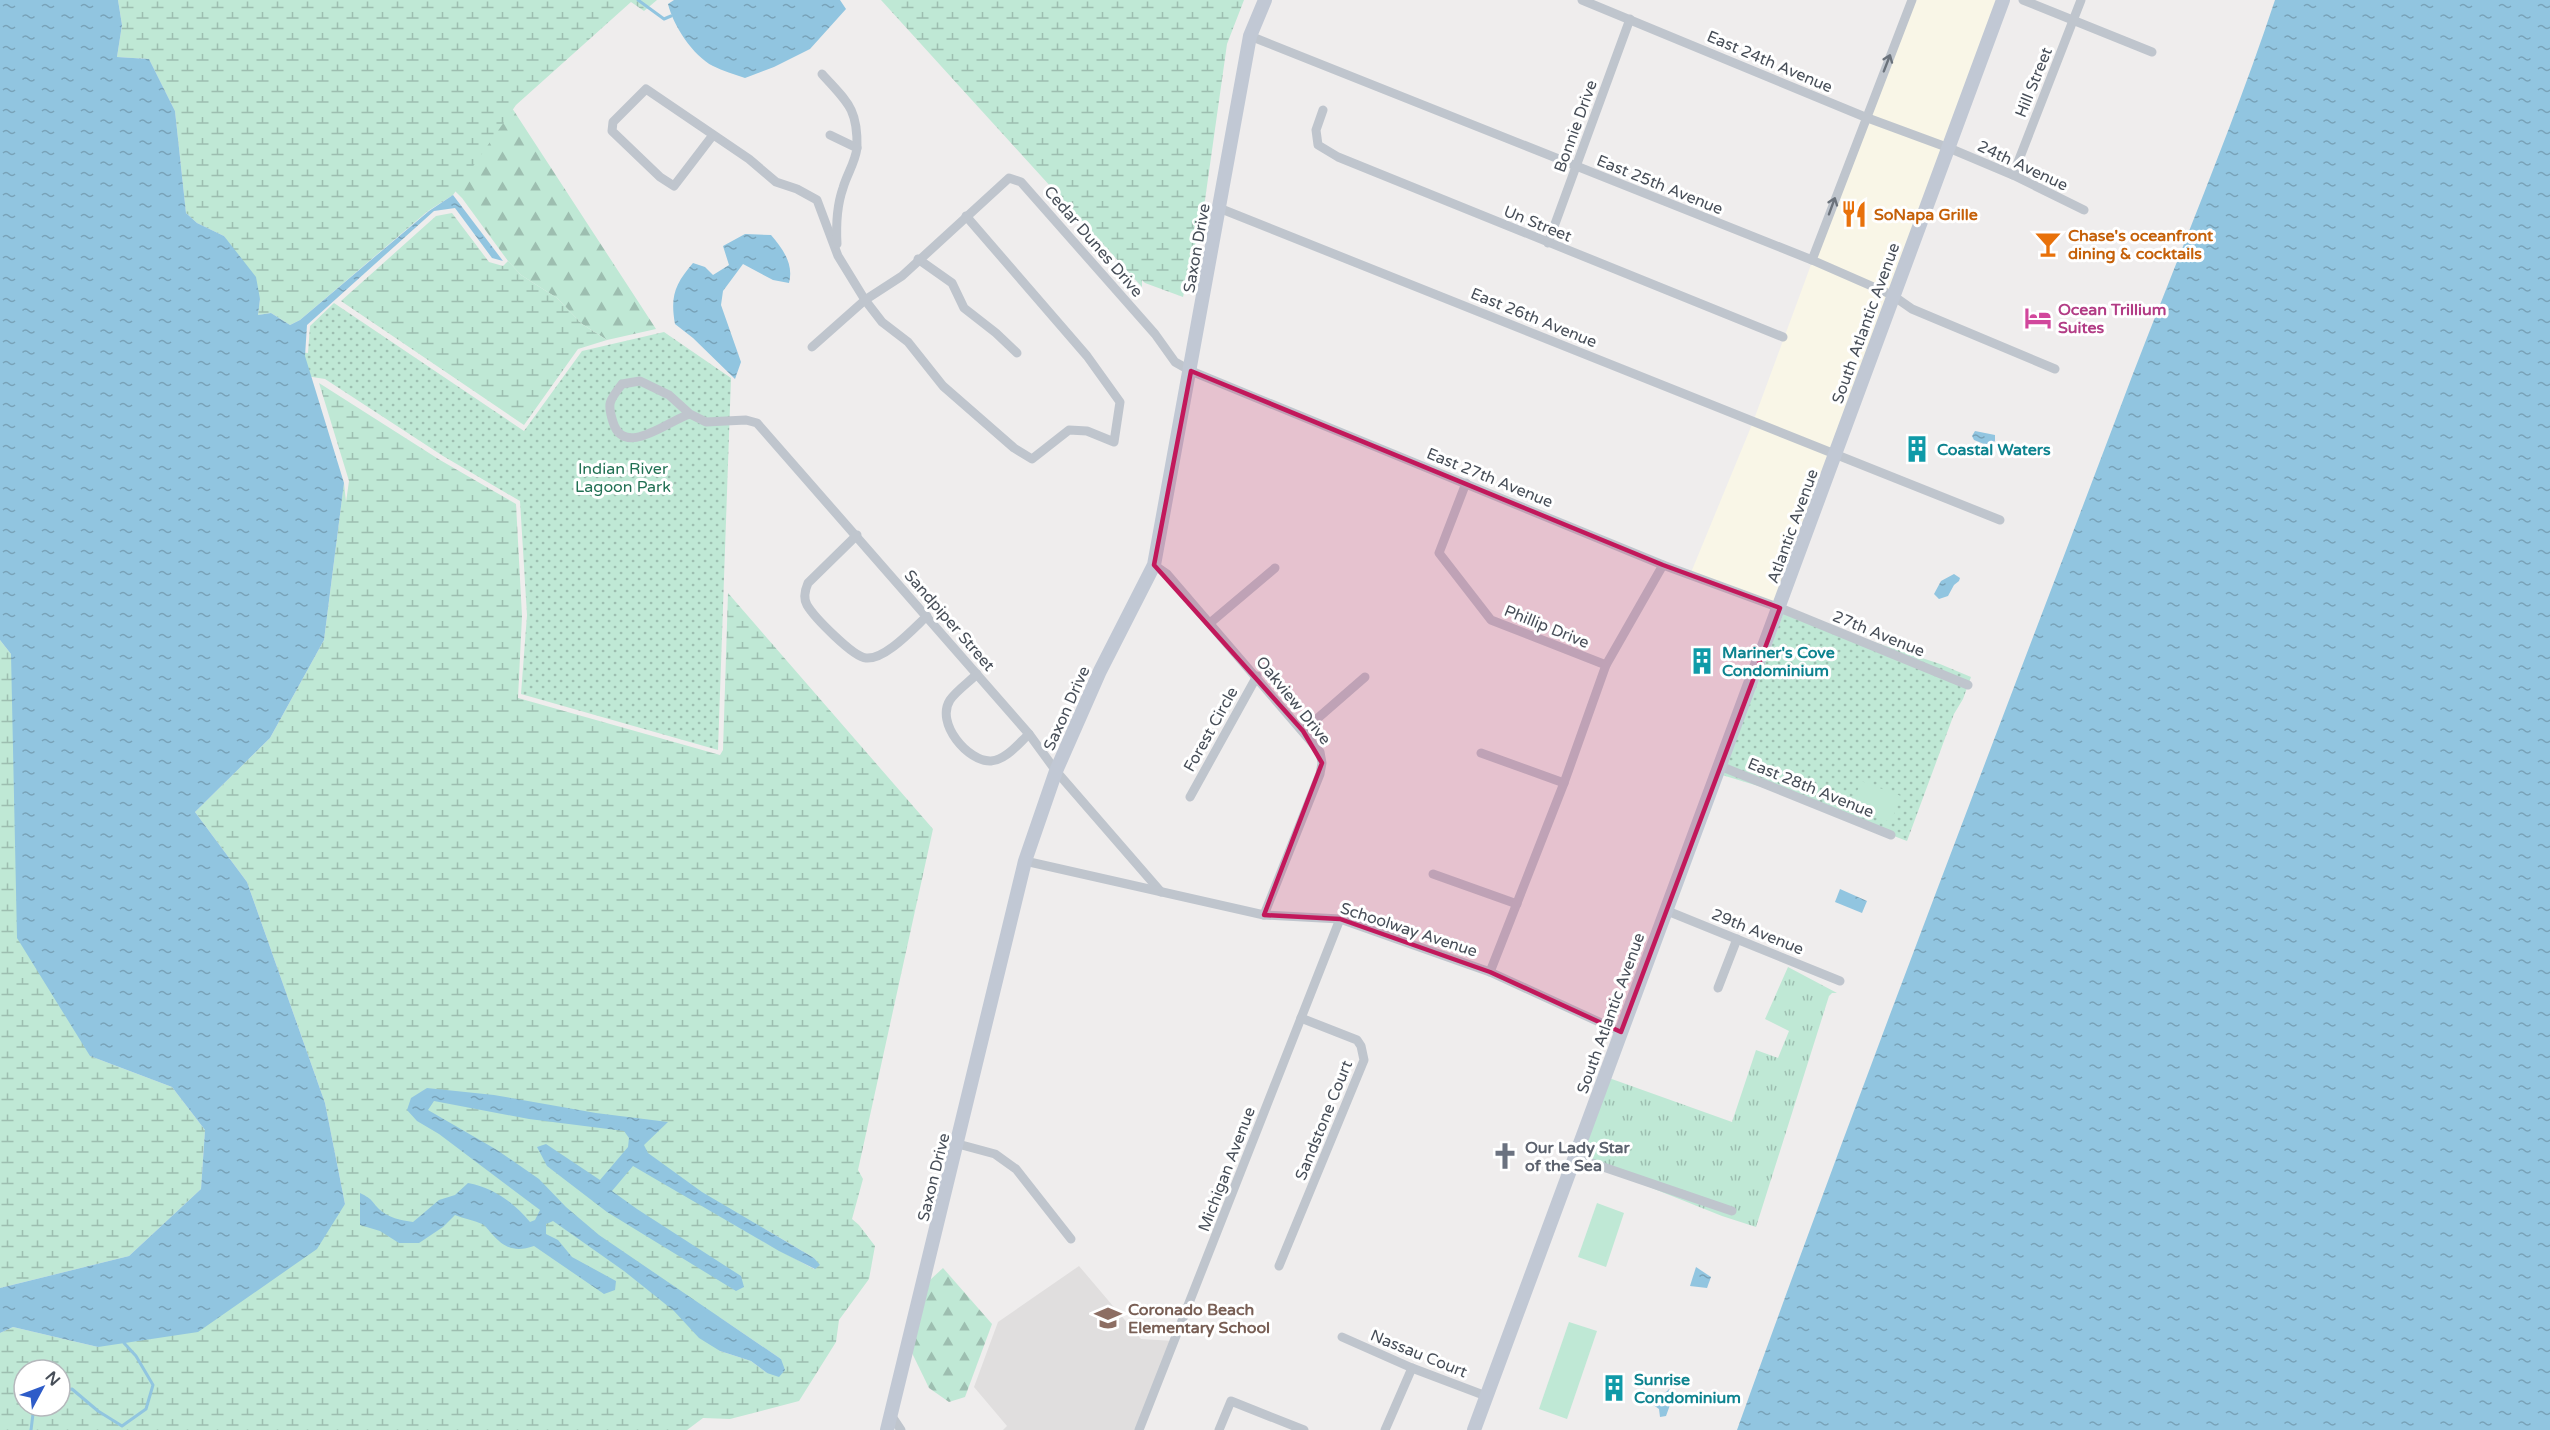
<svg xmlns="http://www.w3.org/2000/svg" width="2550" height="1430" font-family="'Varela Round',sans-serif">
  <style>
    .commercial { fill: #f9f6e7 }
    .education { fill: #e0dede }
    .grass { fill: url(#grass-tufts) }
    .forest { fill: url(#forest-firs) }
    .wetland { fill: url(#wetland-marsh); fill-rule: evenodd }
    .park { fill: url(#park-dots) }
    .pitch { fill: #bfe8d5 }
    .water { fill: url(#water-ripples) }
    .lines { fill: none; stroke-linecap: round; stroke-linejoin: round }
    .stream { stroke: #91c5e0; stroke-width: 3 }
    .street { stroke: #bfc5cd; stroke-width: 9 }
    .secondary { stroke: #c1c8d4; stroke-width: 14 }
    .oneway { stroke: #6b727b }
    .marked { fill: #c2185b; fill-opacity: 0.2; stroke: #c2185b; stroke-width: 4.5; stroke-linejoin: round }
    .labels { text-anchor: middle; stroke-width: 6; stroke-linejoin: round; paint-order: stroke }
    .street-label { font-size: 16px; fill: #474e58; stroke: #fff }
    .food-label { font-size: 16px; font-weight: bold; fill: #c56008; stroke: #fff; text-anchor: start }
    .hotel-label { font-size: 16px; font-weight: bold; fill: #b23c85; stroke: #fff; text-anchor: start }
    .culture-label { font-size: 16px; font-weight: bold; fill: #0d838f; stroke: #fff; text-anchor: start }
    .park-label { font-size: 16px; fill: #217053; stroke: #fff }
    .worship-label { font-size: 16px; font-weight: bold; fill: #5b616d; stroke: #fff; text-anchor: start }
    .education-label { font-size: 16px; font-weight: bold; fill: #785e54; stroke: #fff; text-anchor: start }
  </style>
  <defs>
    <pattern id="grass-tufts" width="24" height="20" patternUnits="userSpaceOnUse" patternTransform="scale(1.5)"><rect width="24" height="20" fill="#bfe8d5"/><path d="M3 7l-1-3M5 7V3M7 7l1-3M15 17l-1-3M17 17v-4M19 17l1-3" fill="none" stroke="#9dbeb0"/></pattern>
    <pattern id="forest-firs" width="22" height="20" patternUnits="userSpaceOnUse" patternTransform="scale(1.5)"><rect width="22" height="20" fill="#bfe8d5"/><path d="M5 1l3.5 6h-7zM16 11l3.5 6h-7z" fill="#9dbeb0"/></pattern>
    <pattern id="wetland-marsh" width="20" height="14" patternUnits="userSpaceOnUse" patternTransform="scale(1.5)"><rect width="20" height="14" fill="#bfe8d5"/><path d="M1 5h8M5 5V1M11 12h8M15 12V8" fill="none" stroke="#9dbeb0"/></pattern>
    <pattern id="park-dots" width="8" height="8" patternUnits="userSpaceOnUse" patternTransform="scale(1.5)"><rect width="8" height="8" fill="#bfe8d5"/><path d="M2 2h.1M6 6h.1" fill="none" stroke="#9dbeb0" stroke-width="1.8" stroke-linecap="round"/></pattern>
    <pattern id="water-ripples" width="26" height="14" patternUnits="userSpaceOnUse" patternTransform="scale(1.5)"><rect width="26" height="14" fill="#91c5e0"/><path d="M2 4q2-2 4 0t4 0M15 11q2-2 4 0t4 0" fill="none" stroke="#78a2b8"/></pattern>
  </defs>
  <rect width="100%" height="100%" fill="#efeded"/>
  <polygon class="commercial" points="1912,0 2003,0 1780,608 1690,575 1753,422 1847,167"/>
  <polygon class="education" points="1079,1266 1141,1339 1174,1341 1139,1430 1003,1430 1007,1426 974,1387 998,1322"/>
  <polygon class="grass" points="1788,967 1837,993 1832,993 1829,996 1756,1227 1722,1216 1579,1159 1609,1078 1732,1122 1756,1050 1778,1058 1789,1031 1765,1019"/>
  <g class="forest">
    <polygon points="512,108 656,329 607,340 582,324 557,298 521,275 508,261 462,198 455,191"/>
    <polygon points="943,1268 992,1324 965,1397 949,1402 929,1388 912,1353 930,1280"/>
  </g>
  <g class="wetland">
    <polygon points="118,0 657,0 644,11 631,2 516,105 453,195 428,211 300,320 290,325 271,313 258,315 260,299 224,236 197,223 186,213 175,111 149,59 117,57 122,25"/>
    <polygon points="881,0 1244,0 1227,44 1204,207 1183,297 1145,283 1142,280 1142,287"/>
    <polygon points="452,213 489,262 503,266 508,261 521,275 557,298 582,324 607,340 578,349 524,425 341,301 436,216"/>
    <path d="M319,383L440,460L516,504L522,616L518,698L720,755L723,750L728,593L933,829L858,1170L863,1179L852,1219L859,1225L875,1246L869,1279L839,1320L836,1342L799,1401L730,1419L703,1418L687,1430H0V1333L13,1327L98,1347L345,1204L325,1103L247,882L195,812L270,738L324,640L344,483L346,502L349,481ZM765,1229L814,1258L819,1265L814,1269L759,1239ZM719,1317L781,1359L767,1373L751,1361L720,1351ZM24,1370H60V1406H24Z"/>
    <polygon points="0,640 11,654 90,1056 172,1087 205,1130 201,1189 129,1256 0,1288"/>
  </g>
  <g class="park">
    <polygon points="334,303 524,431 582,351 664,332 731,378 718,750 521,694 527,615 520,501 443,456 325,379 262,369 261,348 308,353 310,326"/>
    <polygon points="1784,612 1940,664 1971,677 1963,699 1954,714 1907,841 1778,792 1722,775"/>
  </g>
  <g class="pitch">
    <polygon points="1861,781 1901,796 1891,822 1851,808"/>
    <polygon points="1597,1203 1624,1213 1606,1267 1578,1257"/>
    <polygon points="1569,1322 1597,1331 1567,1419 1539,1409"/>
  </g>
  <g class="water">
    <polygon points="0,0 118,0 122,25 117,57 149,59 175,111 186,213 197,223 224,236 256,277 260,299 258,315 271,313 290,325 300,320 429,211 453,195 503,261 492,258 455,208 434,211 307,325 305,356 344,483 324,640 270,738 195,812 247,882 325,1103 345,1204 317,1249 198,1332 98,1347 13,1327 0,1333 0,1288 129,1256 201,1189 205,1130 172,1087 90,1056 17,938 11,654 0,640"/>
    <path d="M674,0H840L846,9L810,49L774,67L745,78C734,74 723,71 713,66C693,56 673,25 668,4Z"/>
    <path d="M2275,0H2550V1430H1737C1859,1090 1989,754 2117,416C2169,277 2228,141 2275,0Z"/>
    <path d="M745,234L771,235C783,249 794,264 789,283L773,280L743,264L723,291L721,305L741,362L735,379L693,338L675,324C670,296 675,284 693,263L705,267L713,275L729,265L723,246Z"/>
    <polygon points="1975,431 1995,435 1995,441 1989,446 1974,440 1972,436"/>
    <polygon points="1954,574 1960,578 1959,581 1954,585 1948,596 1939,599 1934,594 1941,581"/>
    <polygon points="1840,889 1867,901 1862,913 1835,902"/>
    <path d="M427,1088L494,1095L596,1113L668,1122L644,1145L648,1153L702,1192L814,1258L820,1265L815,1269L779,1251L633,1166L612,1191L637,1209L741,1276L744,1287L736,1291L607,1212L547,1166L537,1147L546,1144L600,1180L628,1147L629,1138L624,1131L529,1119L434,1101L428,1110L497,1150L539,1179L566,1207L599,1235L781,1359L785,1370L779,1377L767,1373L751,1361L720,1351L699,1338L674,1311L624,1271L553,1221L546,1224V1234L558,1240L572,1257L616,1281L615,1290L604,1294L534,1246C516,1252 505,1249 492,1234C489,1231 486,1226 482,1224C474,1220 464,1219 455,1215L443,1227L419,1243H399L380,1231L360,1225V1193C374,1200 371,1201 379,1209C388,1218 401,1220 413,1222L439,1200L455,1195L468,1183C494,1188 513,1202 530,1222L535,1220L540,1210L439,1134L417,1121L407,1110L411,1098Z"/>
    <polygon points="1696,1267 1711,1277 1707,1288 1690,1286"/>
    <polygon points="1669,1389 1674,1394 1666,1416 1660,1417 1659,1409 1649,1402 1653,1394 1664,1394"/>
  </g>
  <g class="lines">
    <g class="stream">
      <polyline points="638,0 664,19 671,16"/>
      <polyline points="60,1390 72,1389 98,1411 122,1426 146,1409 153,1385 136,1356 124,1343"/>
      <polyline points="31,1430 34,1406"/>
    </g>
    <g class="street">
      <polyline points="1582,0 1865,117 1949,148 2013,175 2084,210"/>
      <polyline points="2023,0 2152,52"/>
      <polyline points="1250,36 1812,260 1892,295 1912,309 2055,369"/>
      <path d="M822,74C847,102 858,108 857,148"/>
      <polyline points="1323,110 1316,130 1318,145 1338,157 1783,337"/>
      <polyline points="713,135 674,186 660,177 612,131 613,122 646,89 749,159 776,182 797,189 817,200 838,256 865,300 882,322 908,342 943,386 1014,448 1032,459 1069,430 1087,431 1114,442 1120,402 1087,356 966,216"/>
      <path d="M830,135L857,148C855,163 847,174 843,188C837,205 836,226 837,244"/>
      <polyline points="2013,175 2081,0"/>
      <polyline points="1219,208 2000,520"/>
      <polyline points="1548,243 1630,19"/>
      <polyline points="918,259 952,283 964,308 996,333 1017,353"/>
      <polyline points="1812,260 1912,0"/>
      <polyline points="812,347 865,300 902,276 1009,178 1021,182 1155,334 1175,362 1191,371 1663,565 1780,608 1968,685"/>
      <path d="M690,414C669,420 624,459 613,422C607,403 609,401 622,384L640,381L669,395L690,414L706,422L746,420L757,423L1029,734L1056,771L1161,892"/>
      <polyline points="1466,483 1439,553 1491,620 1606,665"/>
      <path d="M857,535L808,583C805,590 803,598 807,605C814,617 853,657 866,658C885,660 913,629 927,616"/>
      <polyline points="1154,565 1167,574 1320,752 1322,763 1320,774 1264,915"/>
      <polyline points="1210,623 1275,568"/>
      <path d="M977,674C969,682 956,691 950,700C935,723 968,762 991,761C1006,760 1019,743 1029,734"/>
      <polyline points="1303,731 1365,677"/>
      <polyline points="1481,753 1564,783"/>
      <polyline points="1720,766 1891,835"/>
      <polyline points="1190,797 1257,676"/>
      <polyline points="1025,861 1264,915 1340,919 1490,972 1621,1032"/>
      <polyline points="1433,874 1517,904"/>
      <polyline points="1665,910 1840,981"/>
      <polyline points="1490,972 1564,783 1606,665 1663,565"/>
      <polyline points="1718,988 1737,939"/>
      <polyline points="958,1144 995,1154 1016,1169 1071,1239"/>
      <polyline points="1574,1157 1732,1211"/>
      <polyline points="1279,1266 1364,1060 1361,1046 1357,1040 1301,1018"/>
      <polyline points="1342,1337 1412,1368 1486,1396"/>
      <polyline points="891,1415 901,1430"/>
      <polyline points="1139,1430 1340,919"/>
      <polyline points="1219,1430 1231,1401 1304,1430"/>
      <polyline points="1385,1430 1412,1368"/>
    </g>
    <g class="secondary">
      <polyline points="887,1430 1025,861 1056,771 1100,671 1154,565 1250,36 1265,0"/>
      <polyline points="1474,1430 2003,0"/>
    </g>
  </g>
  <defs><path id="oneway-shaft" d="M-6 0H5M1.5-3L5.5 0L1.5 3" fill="none" stroke-width="1.6" stroke-linecap="round" stroke-linejoin="round" transform="scale(1.5)"/></defs>
  <g class="oneway">
    <use href="#oneway-shaft" transform="translate(1887 63) rotate(-69)"/>
    <use href="#oneway-shaft" transform="translate(1832 206) rotate(-70)"/>
  </g>
  <path class="marked" d="M1191,371L1663,565L1780,608L1621,1032L1490,972L1340,919L1264,915L1322,763L1303,731L1154,565Z"/>
  <defs>
    <symbol id="restaurant-bare" viewBox="-9 -9 18 18"><path d="M-5-6h1v4h1v-4h1v4h1v-4h1v5L-1.5 .5V6h-2V.5L-5-1ZM5-6V6H3V1.5H1.5Q1.5-4 5-6Z" fill="#e8710a" stroke="#fff" stroke-width="2.5" paint-order="stroke"/></symbol>
    <symbol id="bar-bare" viewBox="-9 -9 18 18"><path d="M-6-5H6L.8 .8V4.5H3.5V6h-7V4.5H-.8V.8Z" fill="#e8710a" stroke="#fff" stroke-width="2.5" paint-order="stroke"/></symbol>
    <symbol id="hotel-bare" viewBox="-9 -9 18 18"><path d="M-6-4.5h1.5V1H6V5H4.5V3h-9V5H-6ZM-4 0a1.8 1.8 0 1 1 3.6 0ZM.5 0V-2.5h3Q6-2.5 6 0Z" fill="#d1479c" stroke="#fff" stroke-width="2.5" paint-order="stroke"/></symbol>
    <symbol id="building-bare" viewBox="-9 -9 18 18"><path d="M-4-6H4V6H1V3H-1V6H-4ZM-2.5-4.3h1.7v1.8h-1.7ZM.8-4.3h1.7v1.8H.8ZM-2.5-1h1.7V.8h-1.7ZM.8-1h1.7V.8H.8Z" fill="#0f9aa8" stroke="#fff" stroke-width="2.5" paint-order="stroke"/></symbol>
    <symbol id="church-bare" viewBox="-9 -9 18 18"><path d="M-1.2-6h2.4v3.5h3.3v2.4h-3.3V6h-2.4V-.1h-3.3v-2.4h3.3Z" fill="#6b7280" stroke="#fff" stroke-width="2.5" paint-order="stroke"/></symbol>
    <symbol id="school-bare" viewBox="-9 -9 18 18"><path d="M0-5L7-2L0 1L-7-2ZM-4 1L0 2.5L4 1V4Q0 6-4 4Z" fill="#8d6e63" stroke="#fff" stroke-width="2.5" paint-order="stroke"/></symbol>
  </defs>
  <g fill-rule="evenodd">
    <use href="#restaurant-bare" x="1835" y="195" width="38" height="38"/>
    <use href="#bar-bare" x="2029" y="225" width="38" height="38"/>
    <use href="#hotel-bare" x="2019" y="299" width="38" height="38"/>
    <use href="#building-bare" x="1898" y="430" width="38" height="38"/>
    <use href="#building-bare" x="1683" y="642" width="38" height="38"/>
    <use href="#church-bare" x="1486" y="1137" width="38" height="38"/>
    <use href="#school-bare" x="1089" y="1299" width="38" height="38"/>
    <use href="#building-bare" x="1595" y="1369" width="38" height="38"/>
  </g>
  <g class="labels">
    <g class="street-label">
      <text transform="translate(1770 61) rotate(23)" y="6">East 24th Avenue</text>
      <text transform="translate(2033 82) rotate(-68)" y="6">Hill Street</text>
      <text transform="translate(1575 126) rotate(-70)" y="6">Bonnie Drive</text>
      <text transform="translate(2023 165) rotate(25)" y="6">24th Avenue</text>
      <text transform="translate(1660 184) rotate(22)" y="6">East 25th Avenue</text>
      <text transform="translate(1538 223) rotate(22)" y="6">Un Street</text>
      <text transform="translate(1094 241) rotate(49)" y="6">Cedar Dunes Drive</text>
      <text transform="translate(1196 248) rotate(-80)" y="6">Saxon Drive</text>
      <text transform="translate(1534 317) rotate(22)" y="6">East 26th Avenue</text>
      <text transform="translate(1865 323) rotate(-70)" y="6">South Atlantic Avenue</text>
      <text transform="translate(1490 477) rotate(22)" y="6">East 27th Avenue</text>
      <text transform="translate(1792 526) rotate(-70)" y="6">Atlantic Avenue</text>
      <text transform="translate(950 620) rotate(49)" y="6">Sandpiper Street</text>
      <text transform="translate(1547 626) rotate(22)" y="6">Phillip Drive</text>
      <text transform="translate(1879 633) rotate(22)" y="6">27th Avenue</text>
      <text transform="translate(1294 700) rotate(51)" y="6">Oakview Drive</text>
      <text transform="translate(1066 708) rotate(-66)" y="6">Saxon Drive</text>
      <text transform="translate(1210 729) rotate(-61)" y="6">Forest Circle</text>
      <text transform="translate(1811 787) rotate(22)" y="6">East 28th Avenue</text>
      <text transform="translate(1409 929) rotate(18)" y="6">Schoolway Avenue</text>
      <text transform="translate(1758 931) rotate(22)" y="6">29th Avenue</text>
      <text transform="translate(1610 1013) rotate(-70)" y="6">South Atlantic Avenue</text>
      <text transform="translate(1323 1120) rotate(-68)" y="6">Sandstone Court</text>
      <text transform="translate(1226 1169) rotate(-69)" y="6">Michigan Avenue</text>
      <text transform="translate(933 1177) rotate(-76)" y="6">Saxon Drive</text>
      <text transform="translate(1419 1353) rotate(22)" y="6">Nassau Court</text>
    </g>
    <g class="food-label">
      <text x="1874" y="220">SoNapa Grille</text>
      <text x="2068" y="241">Chase's oceanfront<tspan x="2068" dy="18">dining &amp; cocktails</tspan></text>
    </g>
    <g class="hotel-label">
      <text x="2058" y="315">Ocean Trillium<tspan x="2058" dy="18">Suites</tspan></text>
    </g>
    <g class="culture-label">
      <text x="1937" y="455">Coastal Waters</text>
      <text x="1722" y="658">Mariner's Cove<tspan x="1722" dy="18">Condominium</tspan></text>
      <text x="1634" y="1385">Sunrise<tspan x="1634" dy="18">Condominium</tspan></text>
    </g>
    <g class="park-label">
      <text x="623" y="474">Indian River<tspan x="623" dy="18">Lagoon Park</tspan></text>
    </g>
    <g class="worship-label">
      <text x="1525" y="1153">Our Lady Star<tspan x="1525" dy="18">of the Sea</tspan></text>
    </g>
    <g class="education-label">
      <text x="1128" y="1315">Coronado Beach<tspan x="1128" dy="18">Elementary School</tspan></text>
    </g>
  </g>
  <g transform="translate(42 1388) rotate(49)"><circle r="28" fill="#ffffff" stroke="#b5b8bc" stroke-width="1.5"/>
  <path d="M0-4.5L10 22L0 15L-10 22Z" fill="#2e5cc8"/>
  <text y="-9" font-size="16" font-weight="bold" text-anchor="middle" fill="#474e58">N</text>
  </g>
</svg>
